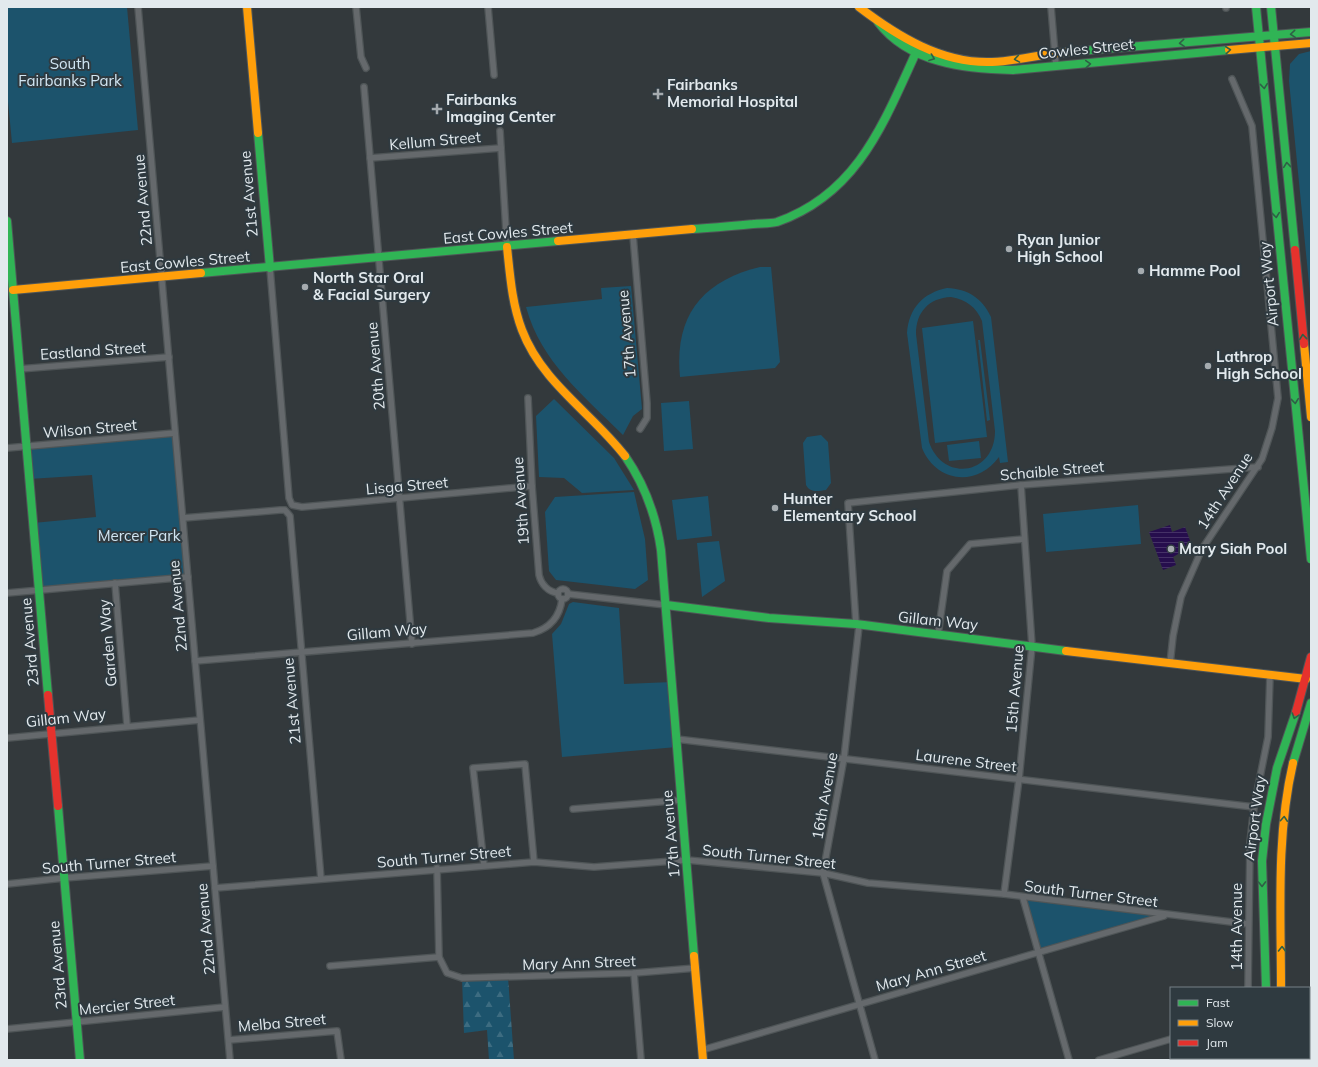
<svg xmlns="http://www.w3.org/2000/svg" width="1318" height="1067" font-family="Mulish,sans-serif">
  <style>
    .green { fill: #1c536c; fill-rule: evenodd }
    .forest { fill: url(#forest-firs) }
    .water { fill: url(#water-rules) }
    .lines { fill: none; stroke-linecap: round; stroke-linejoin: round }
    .street-casing { stroke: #4f5557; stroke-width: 8 }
    .fast-casing { stroke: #4f5557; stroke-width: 10 }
    .slow-casing { stroke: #4f5557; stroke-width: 10 }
    .jam-casing { stroke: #4f5557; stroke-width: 10 }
    .street { stroke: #65696c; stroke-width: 5.5 }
    .fast { stroke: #30b455; stroke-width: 8 }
    .slow { stroke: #ff9f0a; stroke-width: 8 }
    .jam { stroke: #e5322d; stroke-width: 8 }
    .oneway { stroke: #2f5f46 }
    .poi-dot { fill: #a5abaf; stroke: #2f3a40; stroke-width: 1.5 }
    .labels { text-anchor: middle; stroke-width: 4; stroke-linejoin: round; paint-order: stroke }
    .street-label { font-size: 15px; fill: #e2e9ed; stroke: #2f3a40 }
    .park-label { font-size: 15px; fill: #d0e5f2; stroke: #2f3a40 }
    .poi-label { font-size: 15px; font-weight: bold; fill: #e2e9ed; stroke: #2f3a40; text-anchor: start }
  </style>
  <defs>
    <pattern id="forest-firs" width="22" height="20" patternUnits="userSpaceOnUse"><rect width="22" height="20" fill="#1c536c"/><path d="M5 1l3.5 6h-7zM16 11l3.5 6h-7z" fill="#3d6c81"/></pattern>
    <pattern id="water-rules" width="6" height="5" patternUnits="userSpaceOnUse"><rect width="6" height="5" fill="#260e4d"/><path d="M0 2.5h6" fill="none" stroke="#453167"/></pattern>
  </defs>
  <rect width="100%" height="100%" fill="#33393c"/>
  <g class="green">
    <polygon points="7,7 127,7 138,130 12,143 7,91"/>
    <polygon points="1311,51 1311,304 1289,81 1290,64 1299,54"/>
    <path d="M760,267H771L780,362L775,368L680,377C674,316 702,281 760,267Z"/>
    <path d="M631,286L642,409L633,416L623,435C584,396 541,362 526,307L602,299L601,288Z"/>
    <path d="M947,288C968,289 982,298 991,317L1008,462L1000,463L999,457C976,488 936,482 922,448L907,333C909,308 923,293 947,288ZM951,297C967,300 976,307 982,321L995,431C995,475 943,483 929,442L916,334C916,312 929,298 951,297Z"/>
    <polygon points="973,321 987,437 935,443 922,328"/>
    <polygon points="978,340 980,340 990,420 987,421"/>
    <polygon points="554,399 614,458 634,490 582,493 564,478 539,477 536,416"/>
    <polygon points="689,401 693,449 664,451 661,403"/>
    <polygon points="175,433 188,577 39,590 33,523 96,517 92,475 29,479 27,447"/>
    <path d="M821,435L828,442L831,483L826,490C818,491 810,493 806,485L803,443L807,437Z"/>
    <polygon points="979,441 981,458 949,461 947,445"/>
    <polygon points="634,492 645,539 648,580 635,589 556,580 549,571 545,512 555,497"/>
    <polygon points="708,496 712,536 677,540 672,500"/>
    <polygon points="1138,505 1141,544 1046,552 1043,514"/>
    <polygon points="719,541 725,581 702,597 697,543"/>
    <polygon points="573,602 619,608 624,684 672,682 677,747 562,757 552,634 561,624 569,604"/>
    <polygon points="1023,898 1167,915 1039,953"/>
  </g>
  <polygon class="forest" points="508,977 514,1060 489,1060 487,1030 464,1033 462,978"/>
  <polygon class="water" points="1170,525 1172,532 1185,527 1192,546 1173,557 1176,565 1163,570 1149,532"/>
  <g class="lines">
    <defs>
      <g id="street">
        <polyline points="138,7 230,1060"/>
        <polyline points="356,7 361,57 366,68"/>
        <polyline points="488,7 494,75"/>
        <polyline points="1051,7 1056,66"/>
        <polyline points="1226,8 1226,7"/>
        <polyline points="364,87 412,644"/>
        <polyline points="500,131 507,247"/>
        <polyline points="370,158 501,148"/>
        <polyline points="633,235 647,403 647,418 640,429"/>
        <polyline points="270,268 289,498 292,505 302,507 532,486"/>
        <polyline points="19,369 169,357"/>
        <path d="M528,398L532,486L539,575C541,584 548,592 558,593"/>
        <polyline points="7,448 175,433"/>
        <polyline points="183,518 280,510 285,510 290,516 321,879"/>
        <polyline points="115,583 127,725"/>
        <circle cx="563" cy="594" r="5"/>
        <polyline points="7,593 188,577"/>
        <polyline points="568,594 666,605"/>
        <polyline points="856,624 848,503 1021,485 1258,467"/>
        <polyline points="859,626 844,758 823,873 875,1060"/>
        <polyline points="938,635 947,571 970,544 1024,539"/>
        <path d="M195,661L533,633C550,628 560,616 562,599"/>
        <polyline points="1170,664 1173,636 1181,597 1202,549 1262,459 1272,428 1278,398 1252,126 1232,79"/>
        <polyline points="7,738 200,720"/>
        <polyline points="676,739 1254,807"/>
        <polyline points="573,809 682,800"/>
        <polyline points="484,865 473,768 525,764 534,862"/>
        <polyline points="437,868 439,957 447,973 462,978 634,973 696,968"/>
        <polyline points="7,884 64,878 213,866"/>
        <polyline points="215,888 534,862 594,867 687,860 823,873 868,883 1004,894 1248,924"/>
        <polyline points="1004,894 1019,779 1032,646 1021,485"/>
        <polyline points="1023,898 1069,1060"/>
        <polyline points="330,966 439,957"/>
        <polyline points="634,973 641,1060"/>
        <polyline points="1248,988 1250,843 1254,807 1268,737 1270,675"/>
        <polyline points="7,1029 225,1007"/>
        <polyline points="229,1040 337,1031 341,1060"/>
        <polyline points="702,1050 1164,916"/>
        <polyline points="1099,1060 1171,1039"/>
      </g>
      <g id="fast">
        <polyline points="1256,7 1311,559"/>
        <polyline points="1271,7 1295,250"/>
        <path d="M878,22C909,63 965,69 1013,70L1229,50"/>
        <polyline points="1067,52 1311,32"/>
        <polyline points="258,133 270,268"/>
        <polyline points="7,221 48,695"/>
        <path d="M692,229C713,228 733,226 753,224C760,223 770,224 777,222C860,193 885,119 919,46"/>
        <polyline points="201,273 558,241"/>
        <path d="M625,456C645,485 656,515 661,550L694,956"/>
        <polyline points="666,605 769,618 856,624 1066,651"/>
        <polyline points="1293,763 1311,703"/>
        <polyline points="58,806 80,1060"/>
        <polyline points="1266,988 1262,861 1266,824 1277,768 1296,712"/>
        <polyline points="1265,1058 1265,1060"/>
        <polyline points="1280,1058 1280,1060"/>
      </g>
      <g id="slow">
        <polyline points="247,7 258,133"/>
        <path d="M859,7C897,36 942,64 992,62C1017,61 1042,54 1067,52"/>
        <polyline points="1229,50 1311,43"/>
        <polyline points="558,241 692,229"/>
        <path d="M507,247C510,275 512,304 522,330C542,383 592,413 625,456"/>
        <polyline points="13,290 201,273"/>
        <polyline points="1304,344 1311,417"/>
        <polyline points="1066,651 1306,679"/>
        <polyline points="694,956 703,1060"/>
        <path d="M1281,988C1281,914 1276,836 1293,763"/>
      </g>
      <g id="jam">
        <polyline points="1295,250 1304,344"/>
        <polyline points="48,695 58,806"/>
        <polyline points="1296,712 1311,657"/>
      </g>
    </defs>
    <use href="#street" class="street-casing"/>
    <use href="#fast" class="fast-casing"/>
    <use href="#slow" class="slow-casing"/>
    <use href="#jam" class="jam-casing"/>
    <use href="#street" class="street"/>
    <use href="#fast" class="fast"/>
    <use href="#slow" class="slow"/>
    <use href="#jam" class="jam"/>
  </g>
  <defs><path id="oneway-chevron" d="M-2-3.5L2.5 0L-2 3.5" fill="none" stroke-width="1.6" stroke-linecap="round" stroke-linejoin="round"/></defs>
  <g class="oneway">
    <use href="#oneway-chevron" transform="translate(1293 34) rotate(175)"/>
    <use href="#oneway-chevron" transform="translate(1182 43) rotate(175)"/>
    <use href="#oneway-chevron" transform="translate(1228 50) rotate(-5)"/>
    <use href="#oneway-chevron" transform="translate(932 58) rotate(20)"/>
    <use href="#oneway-chevron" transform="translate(1017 59) rotate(171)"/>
    <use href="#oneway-chevron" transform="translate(1088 64) rotate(-4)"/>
    <use href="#oneway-chevron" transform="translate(1264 86) rotate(84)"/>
    <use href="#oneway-chevron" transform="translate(1287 165) rotate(-96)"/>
    <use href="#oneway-chevron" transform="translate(1276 215) rotate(84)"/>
    <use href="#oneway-chevron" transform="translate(1303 337) rotate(-96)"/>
    <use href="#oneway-chevron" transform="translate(1295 401) rotate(84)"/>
    <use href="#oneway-chevron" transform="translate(1295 716) rotate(108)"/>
    <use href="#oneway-chevron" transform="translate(1284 819) rotate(-86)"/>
    <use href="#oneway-chevron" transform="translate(1262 884) rotate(89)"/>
    <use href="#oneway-chevron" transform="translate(1282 949) rotate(-89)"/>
  </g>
  <g class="poi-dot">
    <path d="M656 88h4v4h4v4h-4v4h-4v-4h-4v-4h4z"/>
    <path d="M435 103h4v4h4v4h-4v4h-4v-4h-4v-4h4z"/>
    <circle cx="1009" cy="249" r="4"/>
    <circle cx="1141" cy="271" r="4"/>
    <circle cx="305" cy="287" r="4"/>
    <circle cx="1208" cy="366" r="4"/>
    <circle cx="775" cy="508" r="4"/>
    <circle cx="1171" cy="549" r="4"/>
  </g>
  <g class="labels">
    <g class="street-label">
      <text transform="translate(1086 49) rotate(-6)" y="5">Cowles Street</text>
      <text transform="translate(435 141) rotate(-5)" y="5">Kellum Street</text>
      <text transform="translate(249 194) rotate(-95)" y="5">21st Avenue</text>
      <text transform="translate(143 200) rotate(-95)" y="5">22nd Avenue</text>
      <text transform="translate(508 233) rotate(-5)" y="5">East Cowles Street</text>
      <text transform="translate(185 262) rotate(-5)" y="5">East Cowles Street</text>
      <text transform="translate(1269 284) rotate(-96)" y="5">Airport Way</text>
      <text transform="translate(627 334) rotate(-95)" y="5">17th Avenue</text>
      <text transform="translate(93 351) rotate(-4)" y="5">Eastland Street</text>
      <text transform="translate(376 366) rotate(-95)" y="5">20th Avenue</text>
      <text transform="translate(90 429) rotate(-5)" y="5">Wilson Street</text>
      <text transform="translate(1052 471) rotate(-5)" y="5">Schaible Street</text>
      <text transform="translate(407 486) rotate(-5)" y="5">Lisga Street</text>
      <text transform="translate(1225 491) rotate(-57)" y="5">14th Avenue</text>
      <text transform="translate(521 501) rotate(-94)" y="5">19th Avenue</text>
      <text transform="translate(178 606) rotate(-95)" y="5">22nd Avenue</text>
      <text transform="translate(938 621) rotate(6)" y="5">Gillam Way</text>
      <text transform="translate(387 632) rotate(-5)" y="5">Gillam Way</text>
      <text transform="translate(30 642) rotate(-95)" y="5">23rd Avenue</text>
      <text transform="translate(108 643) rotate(-95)" y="5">Garden Way</text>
      <text transform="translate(1015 689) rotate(-85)" y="5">15th Avenue</text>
      <text transform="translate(292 701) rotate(-95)" y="5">21st Avenue</text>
      <text transform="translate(66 718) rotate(-6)" y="5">Gillam Way</text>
      <text transform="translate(966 761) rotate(7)" y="5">Laurene Street</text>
      <text transform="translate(825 796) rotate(-80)" y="5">16th Avenue</text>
      <text transform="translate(1255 818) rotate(-82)" y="5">Airport Way</text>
      <text transform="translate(671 834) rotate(-95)" y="5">17th Avenue</text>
      <text transform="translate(444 857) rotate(-5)" y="5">South Turner Street</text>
      <text transform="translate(769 857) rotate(6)" y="5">South Turner Street</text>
      <text transform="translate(109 863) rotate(-5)" y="5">South Turner Street</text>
      <text transform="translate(1091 894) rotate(7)" y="5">South Turner Street</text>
      <text transform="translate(1237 927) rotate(-90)" y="5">14th Avenue</text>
      <text transform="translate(206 929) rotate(-95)" y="5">22nd Avenue</text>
      <text transform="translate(579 963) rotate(-2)" y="5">Mary Ann Street</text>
      <text transform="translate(58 965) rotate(-95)" y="5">23rd Avenue</text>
      <text transform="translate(931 971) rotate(-16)" y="5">Mary Ann Street</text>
      <text transform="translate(127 1005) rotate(-6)" y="5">Mercier Street</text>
      <text transform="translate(282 1023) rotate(-5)" y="5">Melba Street</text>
    </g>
    <g class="park-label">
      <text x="70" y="69">South<tspan x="70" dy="17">Fairbanks Park</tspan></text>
      <text x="139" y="541">Mercer Park</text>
    </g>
    <g class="poi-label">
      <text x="667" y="90">Fairbanks<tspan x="667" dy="17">Memorial Hospital</tspan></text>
      <text x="446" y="105">Fairbanks<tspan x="446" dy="17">Imaging Center</tspan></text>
      <text x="1017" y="245">Ryan Junior<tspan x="1017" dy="17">High School</tspan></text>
      <text x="1149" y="276">Hamme Pool</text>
      <text x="313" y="283">North Star Oral<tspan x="313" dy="17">&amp; Facial Surgery</tspan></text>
      <text x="1216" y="362">Lathrop<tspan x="1216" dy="17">High School</tspan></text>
      <text x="783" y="504">Hunter<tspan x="783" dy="17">Elementary School</tspan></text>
      <text x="1179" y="554">Mary Siah Pool</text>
    </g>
  </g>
  <rect width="1318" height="1067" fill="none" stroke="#e2e9ed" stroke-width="16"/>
  <rect x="1170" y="987" width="140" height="72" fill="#2f3a40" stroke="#778085"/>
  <rect x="1178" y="1000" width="20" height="6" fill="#30b455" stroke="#778085"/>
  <text x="1206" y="1007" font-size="12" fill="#e2e9ed">Fast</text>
  <rect x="1178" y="1020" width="20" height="6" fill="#ff9f0a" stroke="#778085"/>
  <text x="1206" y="1027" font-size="12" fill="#e2e9ed">Slow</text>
  <rect x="1178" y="1040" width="20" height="6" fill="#e5322d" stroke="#778085"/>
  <text x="1206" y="1047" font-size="12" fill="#e2e9ed">Jam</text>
</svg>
